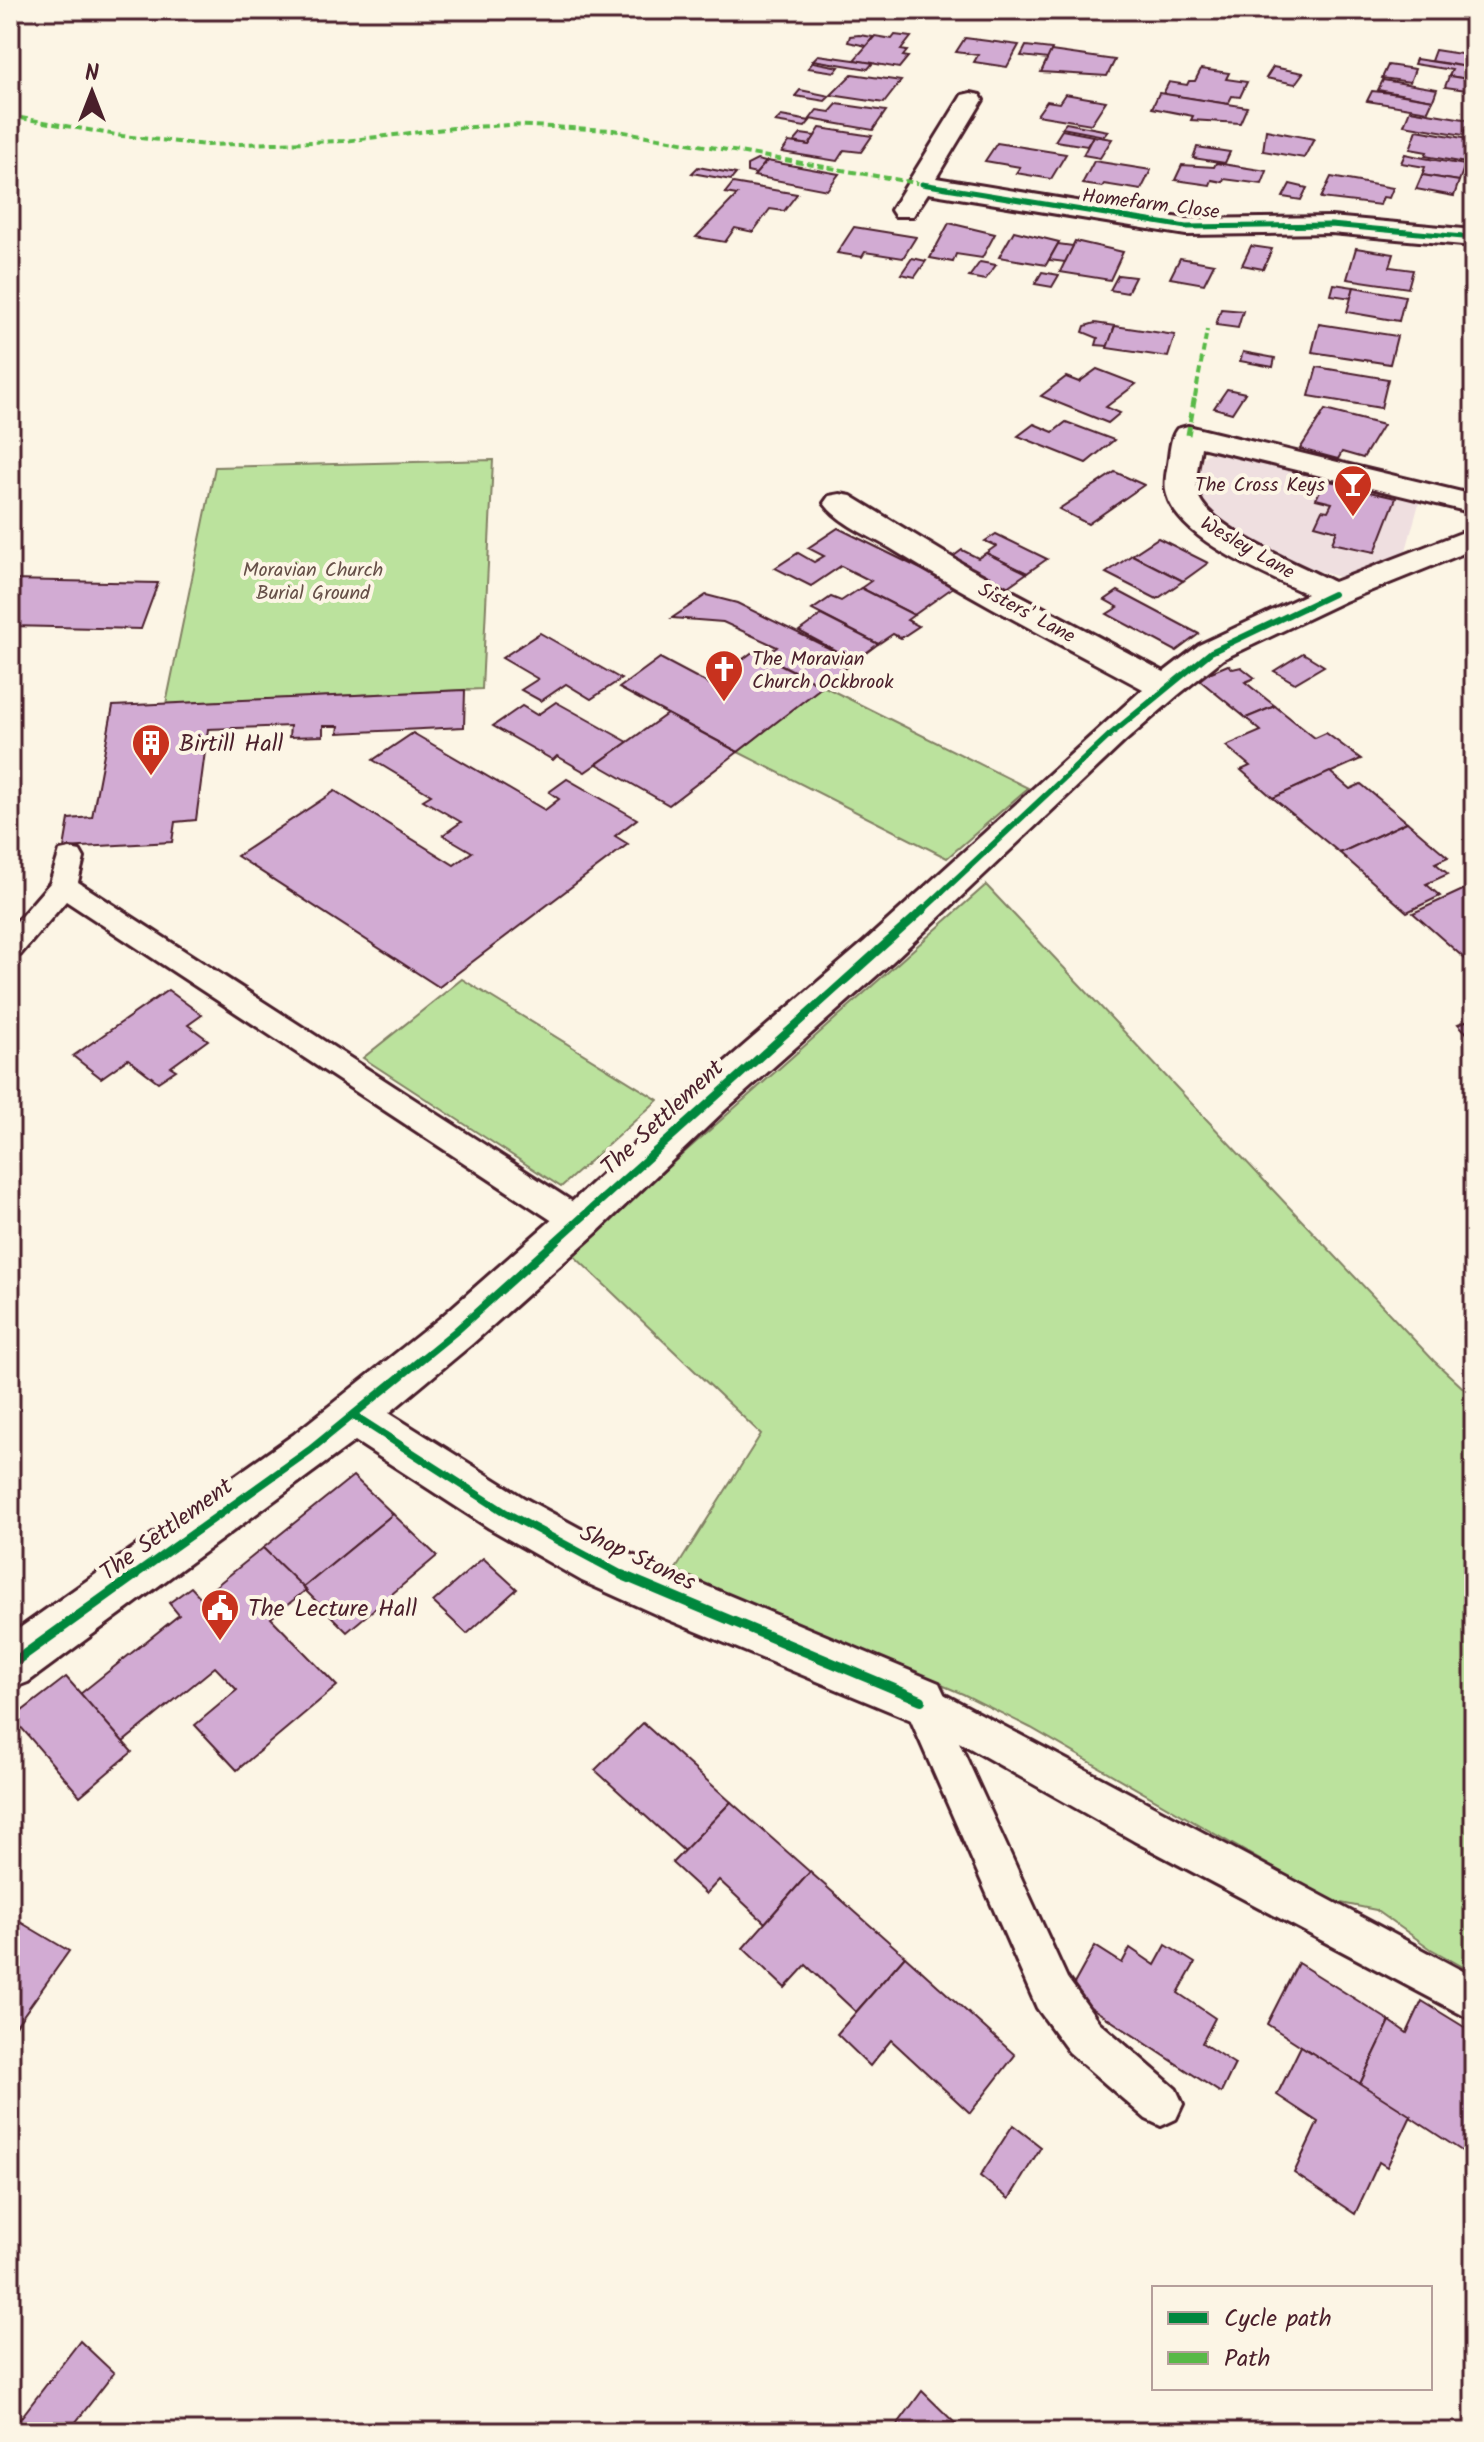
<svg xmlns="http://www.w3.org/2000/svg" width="1484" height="2442" font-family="Kalam,sans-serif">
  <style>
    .built { fill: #efdfe0 }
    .green { fill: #bbe29d; stroke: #828064; stroke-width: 2 }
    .building { fill: #d2abd3; stroke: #4a1f2b; stroke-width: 2 }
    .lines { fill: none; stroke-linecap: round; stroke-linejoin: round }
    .service-casing { stroke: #4a1f2b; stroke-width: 6 }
    .minor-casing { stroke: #4a1f2b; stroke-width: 6 }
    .service { fill: #fcf5e5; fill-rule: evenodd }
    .minor { fill: #fcf5e5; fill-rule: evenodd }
    .quiet-far1 { stroke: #58b947; stroke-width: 4; stroke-dasharray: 7 4; stroke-linecap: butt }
    .quiet { stroke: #58b947; stroke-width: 5; stroke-dasharray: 9 5; stroke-linecap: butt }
    .cycleway-far3-casing { stroke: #fcf5e5; stroke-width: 8 }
    .cycleway-far2-casing { stroke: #fcf5e5; stroke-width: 10 }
    .cycleway-far1-casing { stroke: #fcf5e5; stroke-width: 13 }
    .cycleway-casing { stroke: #fcf5e5; stroke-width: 15 }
    .cycleway-far3 { stroke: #00873e; stroke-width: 5 }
    .cycleway-far2 { stroke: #00873e; stroke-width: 6 }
    .cycleway-far1 { stroke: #00873e; stroke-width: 8 }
    .cycleway { stroke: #00873e; stroke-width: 10 }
    .labels { text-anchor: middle; stroke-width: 8; stroke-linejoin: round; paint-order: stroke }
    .far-street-label { font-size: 20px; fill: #4a1f2b; stroke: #fcf5e5 }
    .far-poi-label { font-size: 20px; fill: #4a1f2b; stroke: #fcf5e5; text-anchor: end }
    .far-park-label { font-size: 20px; fill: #665048; stroke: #fcf5e5 }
    .poi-label { font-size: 24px; fill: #4a1f2b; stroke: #fcf5e5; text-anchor: start }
    .street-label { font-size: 24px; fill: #4a1f2b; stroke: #fcf5e5 }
  </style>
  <rect width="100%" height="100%" fill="#fcf5e5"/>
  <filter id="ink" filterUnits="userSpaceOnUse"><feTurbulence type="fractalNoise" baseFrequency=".0125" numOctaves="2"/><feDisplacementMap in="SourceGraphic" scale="16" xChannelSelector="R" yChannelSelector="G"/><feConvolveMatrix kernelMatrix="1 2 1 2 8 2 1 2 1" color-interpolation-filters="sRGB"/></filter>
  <g filter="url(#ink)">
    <polygon class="built" points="1213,450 1421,496 1405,554 1344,579 1291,562 1208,516 1196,487 1203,457"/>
    <g class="green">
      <polygon points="493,460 482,689 166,704 215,467"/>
      <polygon points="823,686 1028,788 947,858 738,752"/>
      <polygon points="986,885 1434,1361 1474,1398 1474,1973 1431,1949 1376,1910 1331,1901 1031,1728 963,1694 674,1572 761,1434 571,1253"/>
      <polygon points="462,979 658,1100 561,1187 363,1058"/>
    </g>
    <g class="building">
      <polygon points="859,35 873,37 866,46 848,42 850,36"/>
      <polygon points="895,35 911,37 901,50 907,51 903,56 908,57 899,68 854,60 875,36 892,39"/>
      <polygon points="965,38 1019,45 1007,67 974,62 978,55 956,52"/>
      <polygon points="1026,46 1052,49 1048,59 1021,56"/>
      <polygon points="1435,50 1474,56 1474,68 1431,61"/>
      <polygon points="1051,51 1115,60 1107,76 1041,72"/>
      <polygon points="818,55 854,60 873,63 868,69 813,60"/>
      <polygon points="1416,59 1474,68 1474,80 1449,76 1452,70 1414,64"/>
      <polygon points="813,62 839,67 835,72 808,68"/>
      <polygon points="1388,65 1415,69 1410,82 1382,78"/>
      <polygon points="1273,67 1303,73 1295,84 1266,78"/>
      <polygon points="1201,69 1229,73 1226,79 1247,82 1240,97 1232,96 1228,104 1163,94 1169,82 1187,85 1189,81 1195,81"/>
      <polygon points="852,74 901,81 884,103 831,95"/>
      <polygon points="1449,76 1474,80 1474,91 1445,87"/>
      <polygon points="1383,80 1437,89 1433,100 1378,90"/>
      <polygon points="800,90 830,96 825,101 795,96"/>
      <polygon points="1372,91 1391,93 1433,100 1428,111 1367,101"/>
      <polygon points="1159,93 1228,104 1247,107 1240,123 1191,120 1193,116 1152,108"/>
      <polygon points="1065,94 1106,101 1091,124 1037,115 1047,101 1059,103"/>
      <polygon points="837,104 886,111 873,130 810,119 817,110 830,112"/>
      <polygon points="1410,110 1470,120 1463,135 1404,125"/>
      <polygon points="781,116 810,121 805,127 775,122"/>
      <polygon points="1066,123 1108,131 1104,136 1062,128"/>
      <polygon points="820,128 872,136 861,152 844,150 837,161 782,152 789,142 809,145"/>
      <polygon points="1062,130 1093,136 1087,146 1055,141"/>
      <polygon points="1266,130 1314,139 1304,158 1263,151"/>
      <polygon points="1417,130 1474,140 1466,163 1425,156 1427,152 1410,149"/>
      <polygon points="801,134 815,136 809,145 794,142"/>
      <polygon points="1093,136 1112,139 1100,158 1083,155"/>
      <polygon points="997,143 1066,154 1051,179 1016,173 1020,167 985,161"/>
      <polygon points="1197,147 1230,152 1225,163 1193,158"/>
      <polygon points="1405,154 1424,158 1465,165 1459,181 1422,175 1425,167 1401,163"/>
      <polygon points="757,160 766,162 756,174 747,172 747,165"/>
      <polygon points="767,161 839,174 827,190 754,176"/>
      <polygon points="1094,161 1151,170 1141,190 1104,184 1102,187 1082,184"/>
      <polygon points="1216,163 1267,171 1262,184 1224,179 1223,182 1212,180 1210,185 1175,180 1182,165 1214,167"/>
      <polygon points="698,167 736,174 731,180 692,173"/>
      <polygon points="1422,175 1459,181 1454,196 1416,189"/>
      <polygon points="1331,177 1393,188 1389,198 1383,197 1380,205 1321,198"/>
      <polygon points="733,183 797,194 784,211 770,209 753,232 735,228 725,242 696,237 737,195 725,193"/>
      <polygon points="1290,184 1307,188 1301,200 1283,197"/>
      <polygon points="949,223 995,234 982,258 956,254 953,262 930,258"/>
      <polygon points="854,227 916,237 903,258 865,252 862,257 837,253"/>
      <polygon points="1014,231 1059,242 1046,265 999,257"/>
      <polygon points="1075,241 1123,252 1110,280 1060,272"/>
      <polygon points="1058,244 1073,246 1065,262 1049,260"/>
      <polygon points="1251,246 1272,249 1263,269 1242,265"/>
      <polygon points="1356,248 1394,254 1390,267 1413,270 1408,288 1347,279"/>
      <polygon points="912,258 926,261 915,277 901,274"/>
      <polygon points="1180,258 1214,264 1204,284 1170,278"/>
      <polygon points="980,262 996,265 985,280 969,277"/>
      <polygon points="1042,272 1059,275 1052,287 1035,284"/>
      <polygon points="1118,275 1135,277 1127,293 1110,290"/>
      <polygon points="1334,284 1354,287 1351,298 1331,295"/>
      <polygon points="1354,287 1405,296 1399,321 1347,312"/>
      <polygon points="1221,309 1243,311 1238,328 1216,325"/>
      <polygon points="1095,323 1115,326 1108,346 1096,345 1098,338 1083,332 1085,326"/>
      <polygon points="1319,324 1397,336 1390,364 1312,352"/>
      <polygon points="1115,326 1175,335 1168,357 1107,348"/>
      <polygon points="1243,352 1275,358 1273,367 1240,361"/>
      <polygon points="1317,367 1388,379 1381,408 1309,396"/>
      <polygon points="1097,369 1136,384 1106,407 1120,413 1108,423 1041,396 1066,377 1079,382"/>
      <polygon points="1227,389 1245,393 1232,413 1214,408"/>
      <polygon points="1325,410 1383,425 1363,458 1342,452 1338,459 1300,449"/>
      <polygon points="1066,422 1114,440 1086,463 1018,436 1034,424 1053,432"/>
      <polygon points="1115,472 1144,485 1088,524 1059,509"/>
      <polygon points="1335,479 1358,484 1356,489 1396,498 1375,552 1332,543 1337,531 1315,525 1322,510 1328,511 1332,503 1316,499 1325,480 1334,482"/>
      <polygon points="838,528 955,586 914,615 861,588 871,581 841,566 811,586 775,568 798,553 814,562 824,556 808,548"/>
      <polygon points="996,534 1047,559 1027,573 986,553 996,546 985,541"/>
      <polygon points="1158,538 1208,563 1183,581 1132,555"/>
      <polygon points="962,550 978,558 986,553 1027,573 1007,587 951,558"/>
      <polygon points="1132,555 1183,581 1157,599 1106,573"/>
      <polygon points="10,580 158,583 141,629 10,626"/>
      <polygon points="861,588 914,615 907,620 919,626 901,638 893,634 878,644 812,610 831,597 841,601"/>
      <polygon points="1118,591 1199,634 1176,651 1107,614 1118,607 1105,600"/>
      <polygon points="706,595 737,603 855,661 823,686 764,656 777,647 723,622 672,618"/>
      <polygon points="821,615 878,644 855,661 799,631"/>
      <polygon points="540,633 621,679 591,699 566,684 541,701 521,690 538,679 502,658"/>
      <polygon points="754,651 823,686 738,752 619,688 660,658 709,684"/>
      <polygon points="1303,653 1324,666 1295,683 1274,671"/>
      <polygon points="1228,665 1233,669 1241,667 1255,678 1245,682 1275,706 1246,718 1197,678"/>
      <polygon points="465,690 464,727 338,733 339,726 323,726 323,736 289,737 290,726 208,729 196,820 175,822 172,842 64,848 69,819 92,817 113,706"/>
      <polygon points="556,702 628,742 585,772 557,756 553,760 493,726 522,706 537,715"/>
      <polygon points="1275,706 1315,738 1326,733 1361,759 1273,798 1241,770 1250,766 1226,746 1261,731 1246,718"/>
      <polygon points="667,714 738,752 669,805 597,764"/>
      <polygon points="413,733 545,810 559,799 549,792 567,779 637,819 615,836 628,844 439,987 237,856 335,791 454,865 472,852 443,835 461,822 423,800 431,795 373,760"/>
      <polygon points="1330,772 1350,789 1361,784 1407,822 1340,853 1273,798"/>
      <polygon points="1407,822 1448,857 1435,863 1448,874 1426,884 1440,896 1407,912 1340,853"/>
      <polygon points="1465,889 1474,896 1472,965 1413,913"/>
      <polygon points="168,990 202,1015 188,1025 208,1040 171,1067 176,1070 158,1082 128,1059 101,1078 73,1056"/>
      <polygon points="1474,1018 1474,1041 1458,1024"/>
      <polygon points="353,1476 393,1514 303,1588 263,1548"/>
      <polygon points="393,1514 437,1556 347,1632 303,1588"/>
      <polygon points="263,1548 306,1590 271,1618 337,1686 237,1770 195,1725 237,1690 215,1667 123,1742 80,1694 179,1615 169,1603 191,1587 201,1598"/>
      <polygon points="483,1558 517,1589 467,1634 433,1602"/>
      <polygon points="66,1677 132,1752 80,1796 13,1718"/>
      <polygon points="643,1723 731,1802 684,1851 595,1770"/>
      <polygon points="731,1802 810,1872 765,1923 719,1880 706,1894 672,1863"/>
      <polygon points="810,1872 905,1956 856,2012 806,1965 785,1988 743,1948"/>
      <polygon points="10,1916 69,1951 10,2034"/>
      <polygon points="1166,1945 1195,1963 1178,1993 1215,2018 1202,2043 1235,2064 1221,2093 1069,1993 1095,1946 1122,1963 1130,1948 1155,1965"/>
      <polygon points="905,1956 1015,2055 970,2113 891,2040 870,2066 837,2034"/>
      <polygon points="1298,1963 1390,2021 1360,2084 1267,2024"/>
      <polygon points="1422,2001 1474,2033 1474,2159 1360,2084 1390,2021 1407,2033"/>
      <polygon points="1301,2046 1411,2116 1387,2167 1379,2162 1355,2214 1294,2173 1318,2122 1277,2095"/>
      <polygon points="1013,2125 1041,2147 1009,2199 980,2176"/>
      <polygon points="80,2341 114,2373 68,2432 10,2432"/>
      <polygon points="922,2391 964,2432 892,2432"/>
    </g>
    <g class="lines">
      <defs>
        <g id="service">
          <polygon points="70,849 80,851 84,858 78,882 590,1213 595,1222 590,1231 579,1235 568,1231 66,901 20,955 10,958 10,929 50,883 60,851"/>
          <polygon points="921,1682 1474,1977 1474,2021 1134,1841 959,1742 1067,1978 1099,2022 1176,2089 1183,2104 1176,2119 1161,2126 1146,2119 1069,2052 1037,2008 902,1700 908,1687"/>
        </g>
        <g id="minor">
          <polygon points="971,93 980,95 983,100 936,178 1186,219 1331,217 1474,230 1474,246 1331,233 1186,235 928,193 913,216 895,216 891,210 959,100 962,95"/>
          <path d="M1188,426L1474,495V513L1201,447C1199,462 1193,482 1199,497C1210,528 1304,567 1334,582L1474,528V549L1345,601L1223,659L1178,695L1124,742L892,962L726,1109L595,1234L472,1344L389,1413L524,1498L618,1549L939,1683L947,1700L939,1717L921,1724L662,1617L582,1581L489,1528L355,1441L28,1682L10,1689V1635L293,1435L440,1318L563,1210L696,1087L864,942L1143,689C1058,643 972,599 890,548C869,536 838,523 824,503L829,496L840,494L851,496L971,569L1164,672L1199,645L1307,594C1267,575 1180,541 1167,495C1164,485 1166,474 1168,464C1170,452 1170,438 1177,429Z"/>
        </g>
      </defs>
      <use href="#service" class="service-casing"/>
      <use href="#minor" class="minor-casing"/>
      <use href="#service" class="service"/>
      <use href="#minor" class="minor"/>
      <g class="quiet-far1">
        <polyline points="10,116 122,136 206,145 344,141 453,128 509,125 613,130 922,184"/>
        <polyline points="1195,397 1207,330"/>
      </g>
      <polyline class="quiet" points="1188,435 1195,395"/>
      <defs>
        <polyline id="cycleway-far3" points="922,184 1186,227 1331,225 1474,238"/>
        <polyline id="cycleway-far2" points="922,911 1111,734 1211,652 1333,594"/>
        <g id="cycleway-far1">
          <polyline points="355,1416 506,1513 626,1577"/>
          <polyline points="132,1577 310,1450 456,1331 924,909"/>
        </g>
        <g id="cycleway">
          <polyline points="622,1575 921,1700"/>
          <polyline points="10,1665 135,1575"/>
        </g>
      </defs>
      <use href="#cycleway-far3" class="cycleway-far3-casing"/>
      <use href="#cycleway-far2" class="cycleway-far2-casing"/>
      <use href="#cycleway-far1" class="cycleway-far1-casing"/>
      <use href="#cycleway" class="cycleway-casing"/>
      <use href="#cycleway-far3" class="cycleway-far3"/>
      <use href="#cycleway-far2" class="cycleway-far2"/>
      <use href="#cycleway-far1" class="cycleway-far1"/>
      <use href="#cycleway" class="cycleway"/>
    </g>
  </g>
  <defs>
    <symbol id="bar-pin" viewBox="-11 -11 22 30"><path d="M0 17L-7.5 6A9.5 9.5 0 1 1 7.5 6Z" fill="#c8321e" stroke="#fcf5e5"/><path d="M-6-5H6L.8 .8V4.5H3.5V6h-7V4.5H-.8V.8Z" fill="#fff"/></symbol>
    <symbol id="church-pin" viewBox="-11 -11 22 30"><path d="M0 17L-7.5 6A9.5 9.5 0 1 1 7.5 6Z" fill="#c8321e" stroke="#fcf5e5"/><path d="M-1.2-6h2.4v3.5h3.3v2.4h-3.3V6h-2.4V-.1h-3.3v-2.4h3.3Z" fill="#fff"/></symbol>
    <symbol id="building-pin" viewBox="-11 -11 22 30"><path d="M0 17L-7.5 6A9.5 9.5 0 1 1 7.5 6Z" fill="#c8321e" stroke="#fcf5e5"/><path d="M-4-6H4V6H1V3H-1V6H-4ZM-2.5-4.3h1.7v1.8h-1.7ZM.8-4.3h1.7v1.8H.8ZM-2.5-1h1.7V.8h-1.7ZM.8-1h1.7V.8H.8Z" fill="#fff"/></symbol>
    <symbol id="civic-pin" viewBox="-11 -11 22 30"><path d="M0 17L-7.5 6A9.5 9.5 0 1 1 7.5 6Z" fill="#c8321e" stroke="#fcf5e5"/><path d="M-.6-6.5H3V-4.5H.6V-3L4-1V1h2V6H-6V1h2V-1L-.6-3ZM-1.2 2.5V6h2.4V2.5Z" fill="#fff"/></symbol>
  </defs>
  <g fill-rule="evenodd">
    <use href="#bar-pin" x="1331" y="462" width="44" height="60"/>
    <use href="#church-pin" x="702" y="647" width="44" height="60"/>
    <use href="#building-pin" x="129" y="721" width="44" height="60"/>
    <use href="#civic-pin" x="198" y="1586" width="44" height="60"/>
  </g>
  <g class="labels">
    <g class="far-street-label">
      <text transform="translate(1151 203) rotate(7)" y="7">Homefarm Close</text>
      <text transform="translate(1248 547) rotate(30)" y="7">Wesley Lane</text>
      <text transform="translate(1027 612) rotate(28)" y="7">Sisters' Lane</text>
    </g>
    <g class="far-poi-label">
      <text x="1325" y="491">The Cross Keys</text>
      <text x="752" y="665" text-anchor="start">The Moravian<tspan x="752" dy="23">Church Ockbrook</tspan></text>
    </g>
    <g class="far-park-label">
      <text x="313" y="576">Moravian Church<tspan x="313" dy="23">Burial Ground</tspan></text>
    </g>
    <g class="poi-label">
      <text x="179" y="751">Birtill Hall</text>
      <text x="248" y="1616">The Lecture Hall</text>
    </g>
    <g class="street-label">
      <text transform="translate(662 1117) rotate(-43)" y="8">The Settlement</text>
      <text transform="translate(166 1529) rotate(-36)" y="8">The Settlement</text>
      <text transform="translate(638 1557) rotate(25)" y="8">Shop Stones</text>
    </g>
  </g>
  <rect width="1484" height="2442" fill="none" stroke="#fcf5e5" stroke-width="40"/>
  <rect x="20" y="20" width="1444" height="2402" fill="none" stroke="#4a1f2b" stroke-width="3" filter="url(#ink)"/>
  <rect x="1152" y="2286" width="280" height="104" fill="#fcf5e5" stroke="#b59f9b" stroke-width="2"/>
  <rect x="1168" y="2312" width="40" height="12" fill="#00873e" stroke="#b59f9b" stroke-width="2"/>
  <text x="1224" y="2326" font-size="24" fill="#4a1f2b">Cycle path</text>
  <rect x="1168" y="2352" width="40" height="12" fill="#58b947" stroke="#b59f9b" stroke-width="2"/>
  <text x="1224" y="2366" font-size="24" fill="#4a1f2b">Path</text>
  <g transform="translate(92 92)" stroke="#fcf5e5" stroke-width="6" paint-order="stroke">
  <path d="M0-6L14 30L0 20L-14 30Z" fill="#4a1f2b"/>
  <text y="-12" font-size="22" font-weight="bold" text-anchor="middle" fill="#4a1f2b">N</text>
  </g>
</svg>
